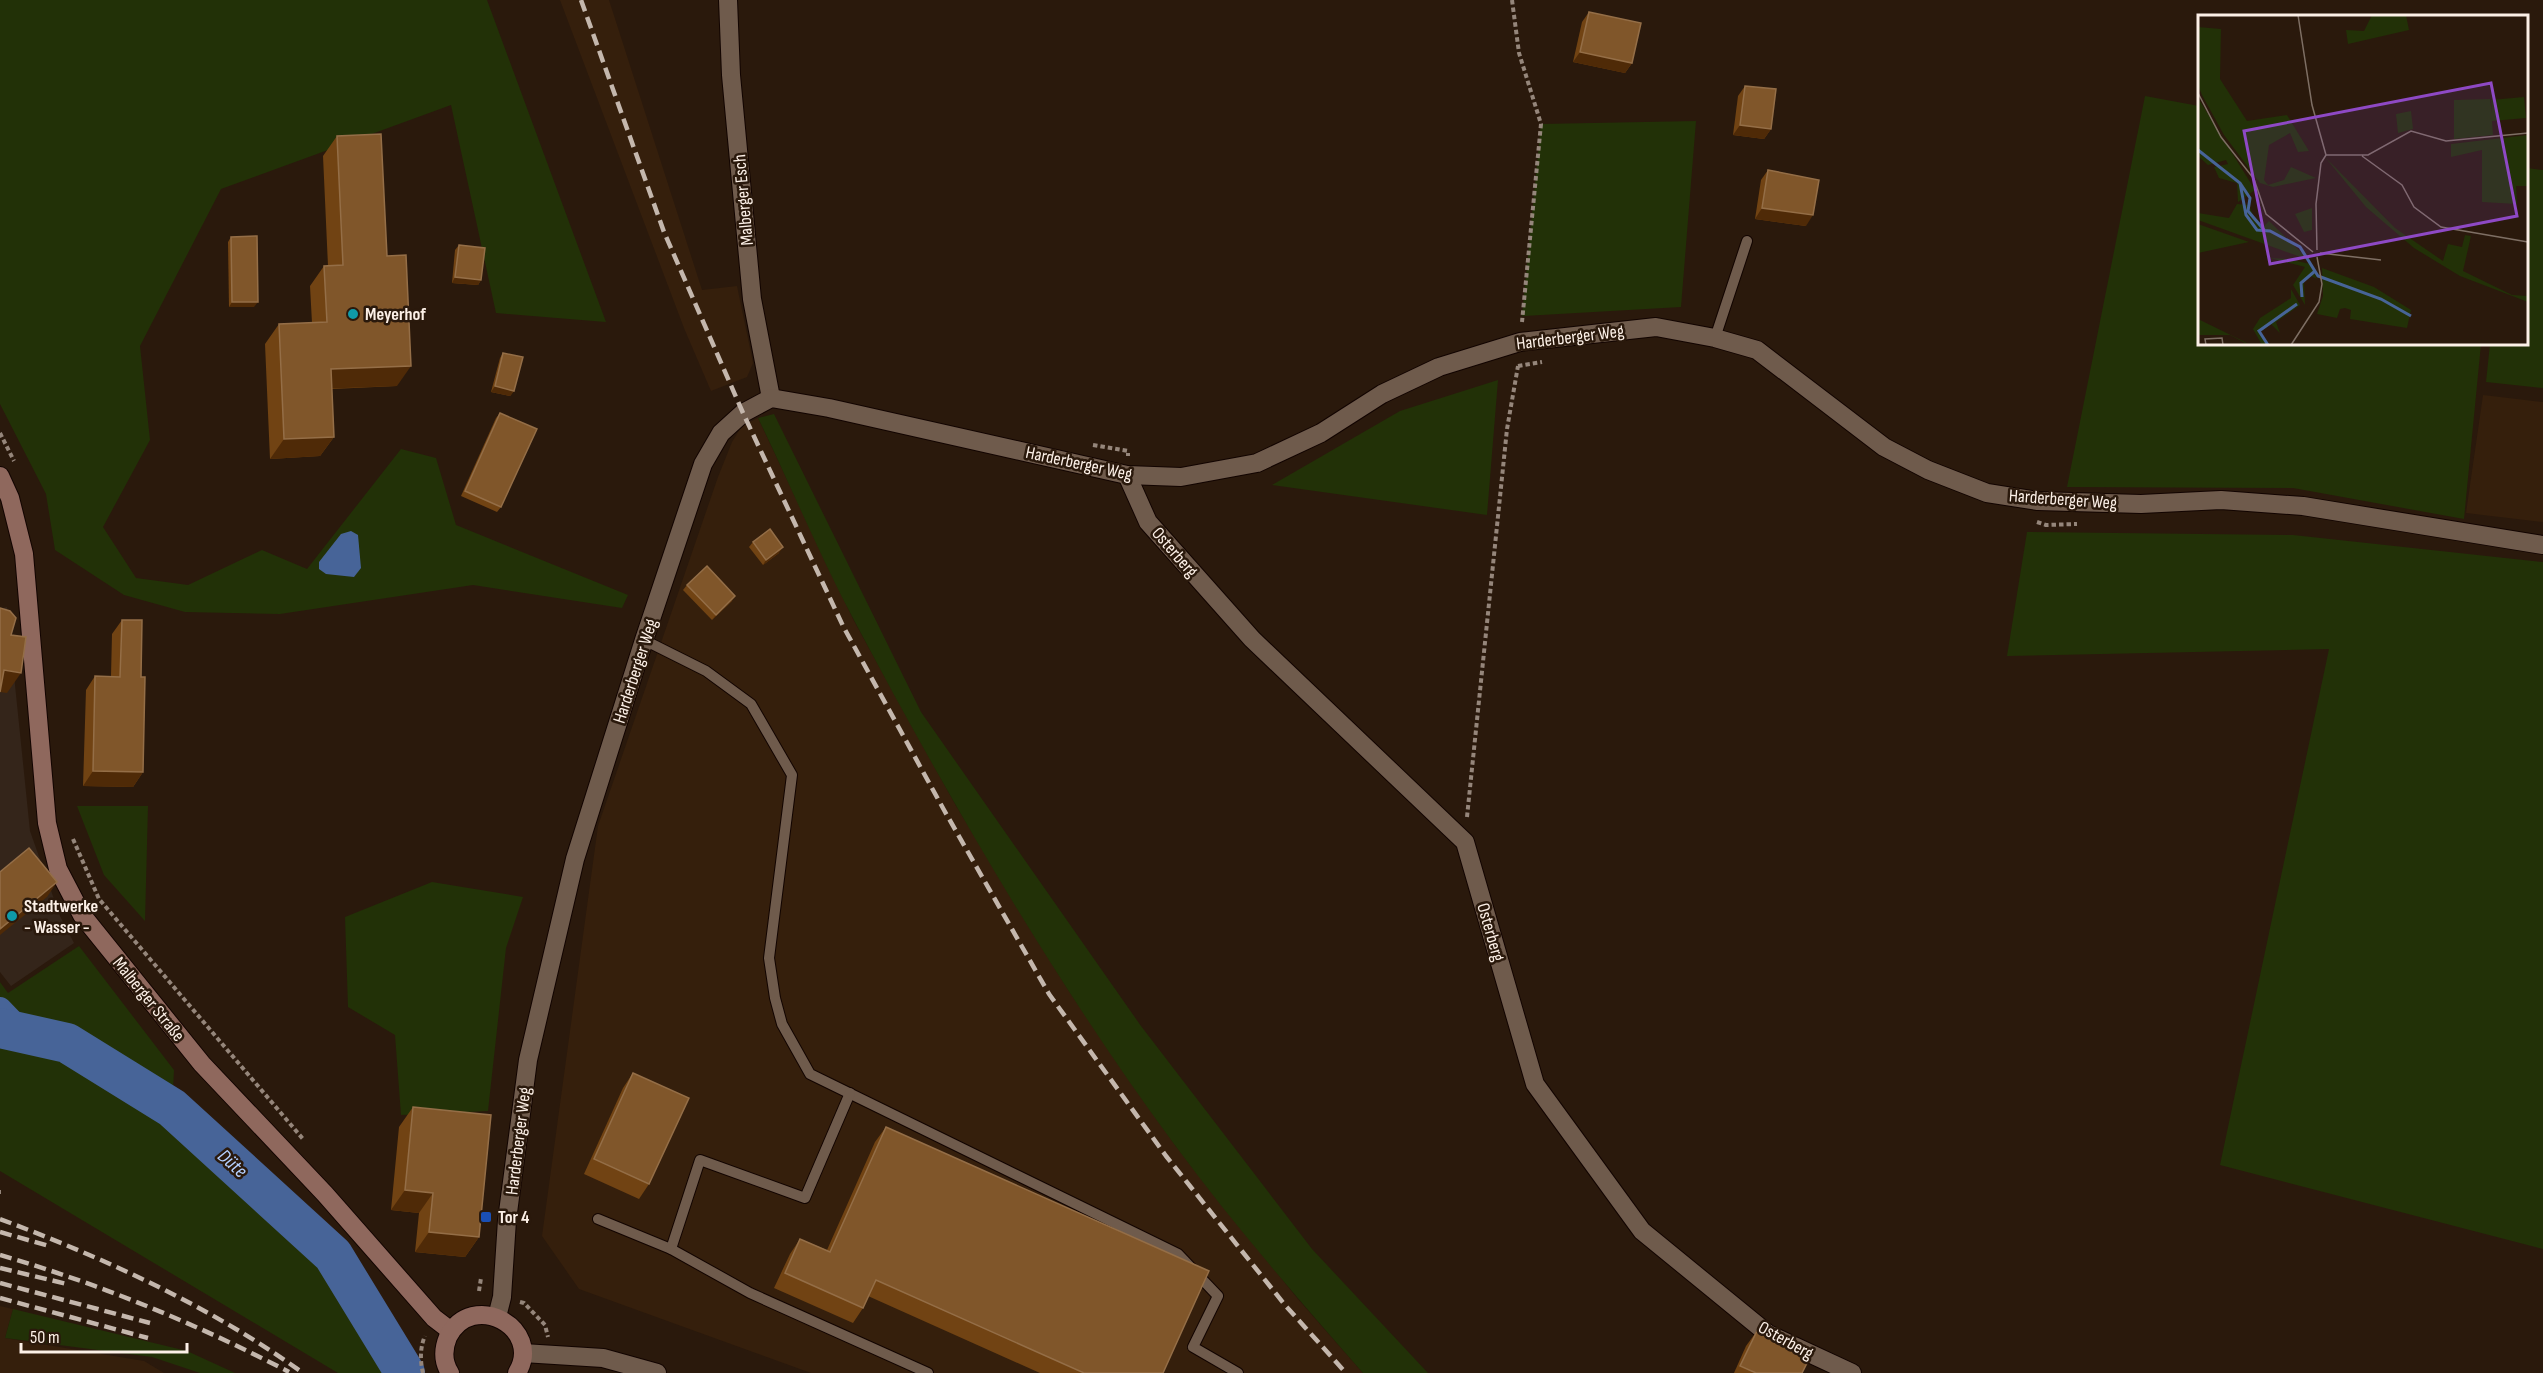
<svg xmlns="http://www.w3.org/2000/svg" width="2543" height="1373" font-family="'Sofia Sans Condensed',sans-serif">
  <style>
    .commercial { fill: #34251a }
    .built { fill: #351f0c }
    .green { fill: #223107 }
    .water { fill: #476498 }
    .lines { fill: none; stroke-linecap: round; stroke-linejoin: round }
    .canal { stroke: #476498; stroke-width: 24 }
    .river { stroke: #476498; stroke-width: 40 }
    .lane-casing { stroke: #120400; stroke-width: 12 }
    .street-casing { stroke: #120400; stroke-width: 20 }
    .secondary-casing { stroke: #120400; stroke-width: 20 }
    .path { stroke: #95867b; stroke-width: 4; stroke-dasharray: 4.5 3; stroke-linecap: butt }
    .lane { stroke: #6f5b4c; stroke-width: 10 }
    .street { stroke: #6f5b4c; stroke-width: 18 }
    .secondary { stroke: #8f685d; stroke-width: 18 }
    .rail { stroke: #c4b7ad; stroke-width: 4.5; stroke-dasharray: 12 6; stroke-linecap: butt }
    .wall { fill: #714313 }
    .shaded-wall { fill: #4f2a07 }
    .building { fill: #80562a; stroke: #946e47; stroke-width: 1.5 }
    .culture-dot { fill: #0f9aa8; stroke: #2a190c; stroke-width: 2 }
    .transit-dot { fill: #1a4fb4; stroke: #2a190c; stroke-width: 2 }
    .labels { text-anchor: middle; stroke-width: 5; stroke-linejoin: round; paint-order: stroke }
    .street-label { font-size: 18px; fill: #fcf0e7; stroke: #2a190c }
    .poi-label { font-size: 18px; font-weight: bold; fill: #fcf0e7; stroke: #2a190c; text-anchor: start }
    .water-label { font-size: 20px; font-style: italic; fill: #b4d0ff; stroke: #2a190c }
    .inset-river { fill: none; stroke: #476498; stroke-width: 3 }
    .inset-road { fill: none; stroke: #7e6f64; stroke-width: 1.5 }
    .view { fill: #8e49c5; fill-opacity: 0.15; stroke: #8e49c5; stroke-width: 3 }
    .inset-edge { fill: none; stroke: #fcf0e7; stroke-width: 3 }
  </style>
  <rect width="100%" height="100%" fill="#2a190c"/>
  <polygon class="commercial" points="7,607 30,831 60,916 74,943 11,986 0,972 0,609"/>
  <g class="built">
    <polygon points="560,0 609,0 702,290 737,286 753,363 747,377 711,391 684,328"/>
    <polygon points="2483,395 2543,402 2543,522 2466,513"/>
    <polygon points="758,418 854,621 955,804 1067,988 1175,1145 1297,1298 1363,1373 811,1373 579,1289 542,1236 598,826 718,477 732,442 742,426"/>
    <polygon points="0,1306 13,1309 5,1338 144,1361 164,1373 0,1373"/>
  </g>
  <g class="green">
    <polygon points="0,0 487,0 606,322 496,313 451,105 221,189 140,346 150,440 103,527 136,578 188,585 262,550 307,569 401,449 436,458 456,525 628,595 622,608 473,585 280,614 185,612 124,595 55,550 46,494 0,404"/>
    <polygon points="2145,96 2199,106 2200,344 2481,344 2464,519 2293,488 2067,487"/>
    <polygon points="1696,121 1681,307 1522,316 1541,124"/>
    <polygon points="2527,168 2543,170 2543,388 2486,382 2490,344 2526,344"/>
    <polygon points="1498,380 1487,515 1272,485 1400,411"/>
    <path d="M774,414L921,712L1141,1026L1312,1249L1428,1373H1363C1298,1299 1233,1224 1174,1144C1054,981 951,803 856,624C820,557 791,486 758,418Z"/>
    <polygon points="2027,532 2293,535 2543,562 2543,1249 2220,1165 2329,649 2007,656"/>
    <polygon points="77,806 148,806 145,921 104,875"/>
    <polygon points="432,882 523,897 506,948 488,1111 401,1115 395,1035 348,1007 345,917"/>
    <polygon points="79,946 174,1070 171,1127 323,1264 385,1362 388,1373 338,1373 0,1171 0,982 8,993"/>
    <polygon points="13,1309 187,1351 235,1373 200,1373 152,1357 5,1338"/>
  </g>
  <polygon class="water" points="351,531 358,535 361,568 354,577 326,574 319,569 319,562 341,534"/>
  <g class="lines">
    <polyline class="canal" points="0,1009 22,1032"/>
    <polyline class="river" points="0,1028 67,1043 172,1108 333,1255 405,1373"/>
    <defs>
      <g id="lane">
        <polyline points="1715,338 1747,241"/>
        <polyline points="644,640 706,671 751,704 792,775 769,958 775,998 782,1024 810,1074 1178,1254 1218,1296 1193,1347 1238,1373"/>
        <polyline points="598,1219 671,1249 700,1160 805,1198 850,1093"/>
        <polyline points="671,1249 750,1293 928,1373"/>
      </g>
      <g id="street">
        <polyline points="728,0 731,75 752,299 771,398"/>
        <polyline points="1127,475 1148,522 1252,639 1465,842 1535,1084 1642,1231 1768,1334 1852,1373"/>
        <polyline points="497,1317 502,1297 507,1220 528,1060 575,859 644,640 703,464 721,433 743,413 771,398 829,408 1127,475 1181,477 1257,463 1321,433 1382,394 1439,367 1520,342 1656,327 1715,338 1757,350 1884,447 1928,470 1987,493 2038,501 2141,504 2221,500 2303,506 2543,545"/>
        <polyline points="523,1353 603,1358 657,1373"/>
      </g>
      <g id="secondary">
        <polyline points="0,476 10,498 24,554 47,823 58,869 82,915 202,1064 325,1194 434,1318 451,1331"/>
        <path d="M450,1373C443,1362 443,1349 448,1337C472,1289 544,1328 517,1373"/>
      </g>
    </defs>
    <use href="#lane" class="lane-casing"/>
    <use href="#street" class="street-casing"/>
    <use href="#secondary" class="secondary-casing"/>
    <g class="path">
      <polyline points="1512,0 1519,53 1541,124 1522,322"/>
      <polyline points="1518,366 1542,362"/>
      <polyline points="0,433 14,461"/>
      <polyline points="1093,445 1128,451 1128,456"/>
      <polyline points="2037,522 2046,525 2077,524"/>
      <polyline points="1467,817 1507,429 1518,366"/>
      <polyline points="73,839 99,899 303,1139"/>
      <polyline points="0,1192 1,1192"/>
      <polyline points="479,1291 481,1278"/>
      <polyline points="520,1302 524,1303 545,1325 548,1337"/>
      <path d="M423,1373C420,1361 420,1347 425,1336"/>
    </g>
    <use href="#lane" class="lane"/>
    <use href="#street" class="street"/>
    <use href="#secondary" class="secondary"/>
    <g class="rail">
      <polyline points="581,0 664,232 743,413 843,626 944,810 1049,994 1166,1156 1285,1305 1346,1373"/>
      <path d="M0,1219C106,1259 210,1306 303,1373"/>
      <polyline points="0,1232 49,1246"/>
      <path d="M0,1255C100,1284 197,1324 289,1372"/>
      <polyline points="0,1268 67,1284"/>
      <polyline points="0,1283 150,1323"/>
      <polyline points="0,1298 148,1338"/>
    </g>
  </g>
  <g class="wall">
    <polygon points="1589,12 1632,63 1625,73 1573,62 1582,22"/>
    <polygon points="1745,86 1771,129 1764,139 1733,135 1738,96"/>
    <polygon points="337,136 387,256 397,386 332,389 334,437 320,456 270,459 265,344 279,324 312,323 310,286 324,266 328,266 323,156"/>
    <polygon points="1768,170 1806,226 1755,219 1761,180"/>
    <polygon points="231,237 254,307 229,307 228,242"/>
    <polygon points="459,245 481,280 478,285 452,283 455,250"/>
    <polygon points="503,353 514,391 510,396 491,392 500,358"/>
    <polygon points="500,413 501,507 497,512 461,496 496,418"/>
    <polygon points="753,542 779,553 763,565 749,547"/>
    <polygon points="687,585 732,601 712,620 683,590"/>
    <polygon points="122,620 141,677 143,772 133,787 83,786 86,690 95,676 111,676 112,634"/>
    <polygon points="633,1073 649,1184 639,1199 584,1174 623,1088"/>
    <polygon points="413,1107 479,1237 465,1257 415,1252 419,1213 391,1210 399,1127"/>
    <polygon points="886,1127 1163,1373 1040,1373 868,1296 863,1308 853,1323 774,1288 790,1254 800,1239 827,1250 875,1142"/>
    <polygon points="1757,1331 1802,1373 1734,1373 1746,1346"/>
  </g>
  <g class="shaded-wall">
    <polygon points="1580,52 1632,63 1625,73 1573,62"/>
    <polygon points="1740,125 1771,129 1764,139 1733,135"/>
    <polygon points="1762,208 1813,215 1806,226 1755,219"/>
    <polygon points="455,277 481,280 478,285 452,283"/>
    <polygon points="232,302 258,302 254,307 229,307"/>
    <polygon points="411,366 397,386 317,389 331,369"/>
    <polygon points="495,386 514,391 510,396 491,392"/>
    <polygon points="334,437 320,456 270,459 284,439"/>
    <polygon points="783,547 779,553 763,565 766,560"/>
    <polygon points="735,596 732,601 712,620 716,615"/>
    <polygon points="4,670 21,673 7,693 0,692"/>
    <polygon points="93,771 143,772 133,787 83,786"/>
    <polygon points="57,882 47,897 0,935 0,929"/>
    <polygon points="405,1190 433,1193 419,1213 391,1210"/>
    <polygon points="429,1232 479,1237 465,1257 415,1252"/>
  </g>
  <g class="building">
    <polygon points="1589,12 1641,23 1632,63 1580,52"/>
    <polygon points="1745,86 1776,89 1771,129 1740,125"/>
    <polygon points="381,134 387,256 406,255 411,366 331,369 334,437 284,439 279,324 327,322 324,266 343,265 337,136"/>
    <polygon points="1768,170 1819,180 1813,215 1762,208"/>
    <polygon points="257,236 258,302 232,302 231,237"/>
    <polygon points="459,245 485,248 481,280 455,277"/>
    <polygon points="503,353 523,357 514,391 495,386"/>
    <polygon points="500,413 537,429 501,507 465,491"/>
    <polygon points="770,529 783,547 766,560 753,542"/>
    <polygon points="707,566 735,596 716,615 687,585"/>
    <polygon points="0,608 10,611 16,618 11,635 26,637 21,673 4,670 0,692"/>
    <polygon points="122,620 142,620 141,677 145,677 143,772 93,771 95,676 120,677"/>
    <polygon points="29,848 57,882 0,929 0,872"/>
    <polygon points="633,1073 689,1098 649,1184 594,1159"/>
    <polygon points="413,1107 491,1115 479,1237 429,1232 433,1193 405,1190"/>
    <polygon points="886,1127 1209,1271 1163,1373 1084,1373 876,1280 863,1308 785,1273 800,1239 830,1252"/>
    <polygon points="1757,1331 1810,1357 1802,1373 1756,1373 1740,1366"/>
  </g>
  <g class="culture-dot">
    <circle cx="353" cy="314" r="6"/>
    <circle cx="12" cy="916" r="6"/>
  </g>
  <rect class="transit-dot" x="480" y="1211" width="12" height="12" rx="3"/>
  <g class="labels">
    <g class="street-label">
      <text transform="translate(743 200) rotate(-95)" y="6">Malberger Esch</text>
      <text transform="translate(1570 337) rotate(-7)" y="6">Harderberger Weg</text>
      <text transform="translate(1079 463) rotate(12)" y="6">Harderberger Weg</text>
      <text transform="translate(2063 499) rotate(4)" y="6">Harderberger Weg</text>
      <text transform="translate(1175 552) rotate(49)" y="6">Osterberg</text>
      <text transform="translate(635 671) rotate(-72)" y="6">Harderberger Weg</text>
      <text transform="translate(1491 932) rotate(74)" y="6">Osterberg</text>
      <text transform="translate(149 999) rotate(51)" y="6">Malberger Straße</text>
      <text transform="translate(518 1141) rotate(-83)" y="6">Harderberger Weg</text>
      <text transform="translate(1786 1340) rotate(29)" y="6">Osterberg</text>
    </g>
    <g class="poi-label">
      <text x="365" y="320">Meyerhof</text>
      <text x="24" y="912">Stadtwerke<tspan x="24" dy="21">- Wasser -</tspan></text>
      <text x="498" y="1223">Tor 4</text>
    </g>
    <g class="water-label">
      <text transform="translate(233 1163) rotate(42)" y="7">Düte</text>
    </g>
  </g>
  <g transform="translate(2198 15)">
    <rect width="330" height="330" fill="#2a190c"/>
    <path d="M174,0H208L211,15L150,29L148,15L166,16ZM0,12L23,14L22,64L49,106L89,100L111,136L100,137L92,118L71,130L66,165L70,170L86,165L93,152L118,163L75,172L62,168L26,120L4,80L0,70ZM326,82L328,103L294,106L295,120L256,124V85L292,84L294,99L293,85ZM0,83L57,175L40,187L39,168L21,163L16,152L30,149L28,145L10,150L0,141ZM213,96L215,114L200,118L198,99ZM330,120V171H318L319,189L284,187V135L253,142V129ZM127,142L197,213L245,246L250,229L264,232L267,220L273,221L265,256L314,280L330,281V287L262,261L216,233L168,192ZM39,189L51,190L57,205L65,212L71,206L111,245L0,205V198L31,203ZM114,193V215L106,217L97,199ZM0,209L51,227L0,238ZM72,243L90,244L112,249L119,264L111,260L106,265L107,290L95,270L107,252ZM124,253L176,272L213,295L209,313L152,304L153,295L147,293L142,294L139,303L119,299L125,281ZM93,274L102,290L78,307L82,318L73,309L61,318L72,330H64L55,314L62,303L93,283ZM0,304L47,327L51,330L32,320H0Z" fill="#223107"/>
    <path class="inset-river" d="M0,135L42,168L48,200L59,215L72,216L102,232L120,261L183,284L213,301M42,168L52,183L50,196L67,216M104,282L103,268L117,256M70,330L61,316L99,289"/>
    <path class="inset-road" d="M100,0L114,90L128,140M0,78L23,122L56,164L68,199L115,237M128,140H170L213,116L248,126L330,118M164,141L204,170L216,192L243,212L330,227M119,235L118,189L123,148L128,140M122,238L183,245M8,330L7,324L24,323L25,330M93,330L121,287L124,269L119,242"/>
    <path class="view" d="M293,68L319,201L72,249L46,116Z"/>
    <rect width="330" height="330" class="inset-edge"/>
  </g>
  <path d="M21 1343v9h166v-9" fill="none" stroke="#fcf0e7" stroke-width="3"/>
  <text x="30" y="1343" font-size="18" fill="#fcf0e7" stroke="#2a190c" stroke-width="4.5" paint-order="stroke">50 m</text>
</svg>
